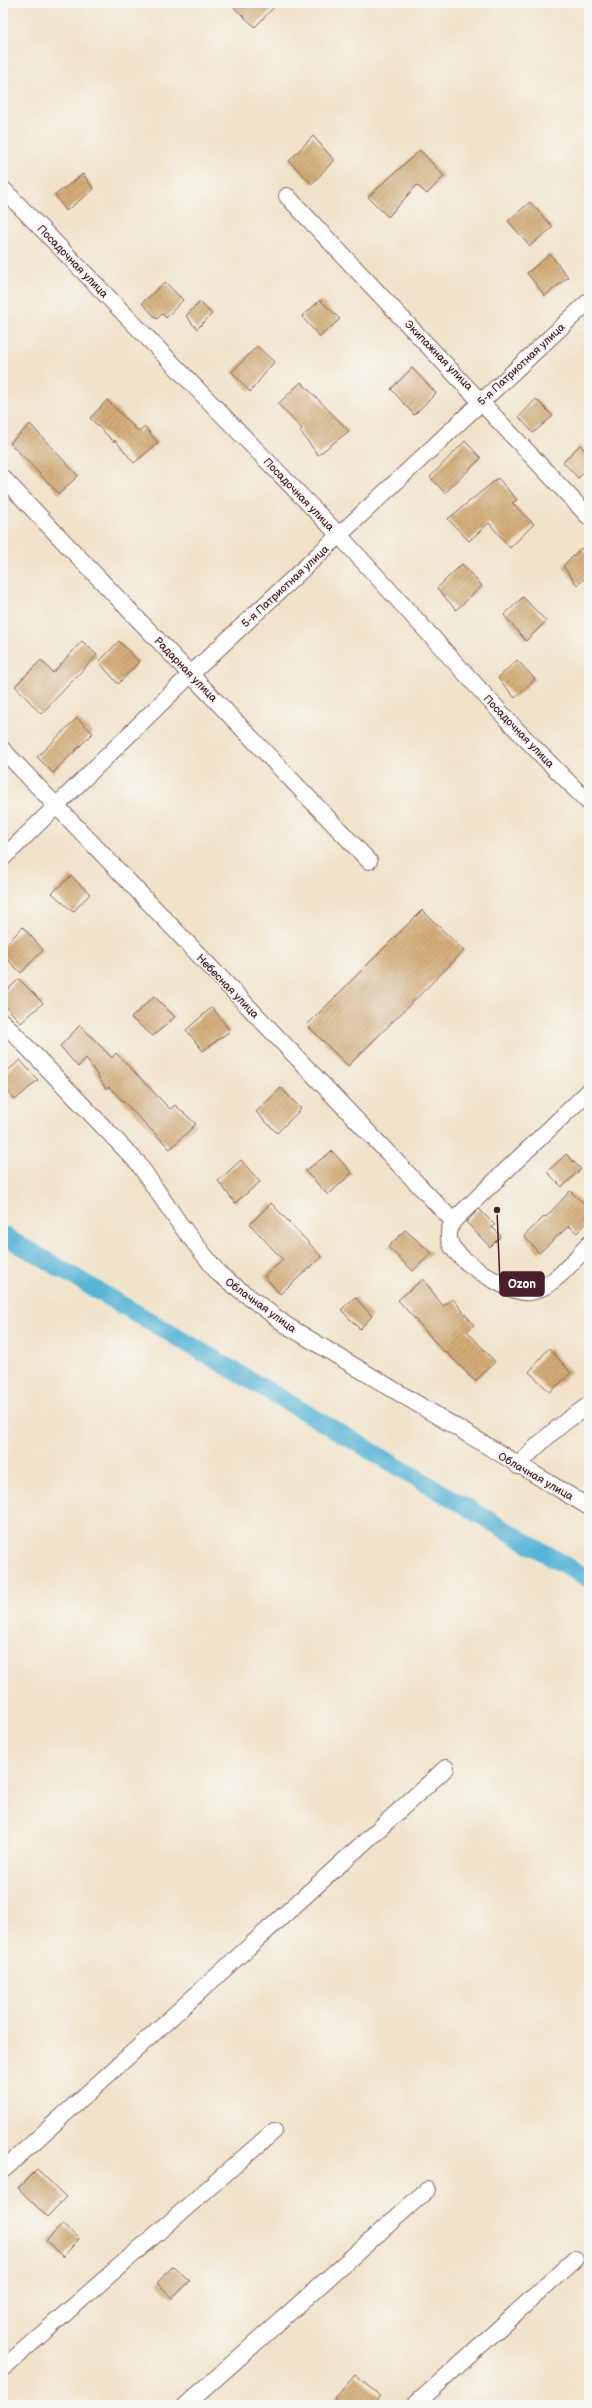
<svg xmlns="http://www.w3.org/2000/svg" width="592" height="2408" font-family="'Balsamiq Sans',sans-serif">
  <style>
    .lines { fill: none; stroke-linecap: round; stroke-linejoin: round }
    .canal { stroke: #57b4d5; stroke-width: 18 }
    .building { fill: url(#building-hatch) }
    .minor-casing { stroke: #846462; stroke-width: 18 }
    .path { stroke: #846462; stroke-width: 2.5; stroke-dasharray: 3 3; stroke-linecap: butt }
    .minor { stroke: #fff; stroke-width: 16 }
    .labels { text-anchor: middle; stroke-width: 3; stroke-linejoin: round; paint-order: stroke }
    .street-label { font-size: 11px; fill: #4a1f2b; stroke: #f6f6f2 }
    .leader { fill: none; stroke: #4a1f2b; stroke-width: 1.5 }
    .callout-dot { fill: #4a1f2b; stroke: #f6f6f2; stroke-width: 1.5 }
    .callout { fill: #4a1f2b; stroke: #4a1f2b; stroke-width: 1.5 }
    .callout-label { font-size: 12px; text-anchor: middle; font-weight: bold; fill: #fff }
  </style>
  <defs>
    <pattern id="building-hatch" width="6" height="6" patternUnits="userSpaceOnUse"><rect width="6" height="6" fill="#d3ac77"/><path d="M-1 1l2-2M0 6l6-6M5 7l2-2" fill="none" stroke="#ad8b62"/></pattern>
  </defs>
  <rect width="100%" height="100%" fill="#f6f6f2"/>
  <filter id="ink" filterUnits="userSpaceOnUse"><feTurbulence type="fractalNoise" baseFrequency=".025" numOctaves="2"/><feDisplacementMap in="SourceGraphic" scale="8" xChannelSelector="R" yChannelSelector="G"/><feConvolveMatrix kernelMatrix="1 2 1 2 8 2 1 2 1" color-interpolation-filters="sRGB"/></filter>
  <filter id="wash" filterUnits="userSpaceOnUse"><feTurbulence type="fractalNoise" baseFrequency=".012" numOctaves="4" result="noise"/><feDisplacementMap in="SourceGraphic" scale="16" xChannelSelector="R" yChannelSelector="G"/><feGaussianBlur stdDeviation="0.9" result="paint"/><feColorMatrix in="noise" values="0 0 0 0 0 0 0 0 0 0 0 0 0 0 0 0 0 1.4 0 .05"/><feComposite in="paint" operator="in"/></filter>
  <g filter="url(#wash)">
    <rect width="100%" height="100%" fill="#f0e3c9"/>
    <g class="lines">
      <polyline class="canal" points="3,1235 589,1579"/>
    </g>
    <g id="blocks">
      <g class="building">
        <polygon points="229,3 278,3 255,27"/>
        <polygon points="313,136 334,160 312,184 289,161"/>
        <polygon points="420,150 444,176 427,194 417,185 388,217 368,197"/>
        <polygon points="83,174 94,189 66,211 55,195"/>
        <polygon points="530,202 553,227 530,246 508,221"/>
        <polygon points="550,254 568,277 545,296 527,273"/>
        <polygon points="165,282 183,300 166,318 162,314 157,319 142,303"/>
        <polygon points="320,300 340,319 320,337 302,317"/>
        <polygon points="200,302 212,314 197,329 186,316"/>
        <polygon points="257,346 274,362 250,392 232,372"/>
        <polygon points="412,368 436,393 414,415 391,389"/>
        <polygon points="301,382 349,431 318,455 300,431 302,429 278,404"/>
        <polygon points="536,399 553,416 533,433 519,417"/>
        <polygon points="107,400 139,432 145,427 158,443 134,463 115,440 114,442 90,418"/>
        <polygon points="30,424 78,476 59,494 10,443"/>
        <polygon points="465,441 481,458 445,493 430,477"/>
        <polygon points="580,445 589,455 589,468 578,478 563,462"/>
        <polygon points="498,478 517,500 512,503 534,524 510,548 489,523 469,541 448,519"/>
        <polygon points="581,548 589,557 589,575 577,585 563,566"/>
        <polygon points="462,564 482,586 456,610 437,588"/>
        <polygon points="523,597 546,621 526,641 504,615"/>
        <polygon points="82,641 97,655 41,714 15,686 41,660 53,673"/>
        <polygon points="119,641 139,662 118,684 99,662"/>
        <polygon points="517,660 535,679 515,698 498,678"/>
        <polygon points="77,718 93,733 53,773 37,757"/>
        <polygon points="71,876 90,894 73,912 52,893"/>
        <polygon points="422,910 464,951 348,1066 307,1025"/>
        <polygon points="23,927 43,950 21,973 3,955 3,947"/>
        <polygon points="19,979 43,1003 21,1023 3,1003 3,994"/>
        <polygon points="154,996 175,1017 153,1036 131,1018"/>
        <polygon points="212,1007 230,1031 203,1051 186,1030"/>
        <polygon points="80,1025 112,1058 116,1053 170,1109 175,1105 196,1124 170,1149 109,1087 106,1089 86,1058 78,1067 60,1046"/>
        <polygon points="20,1060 38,1080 15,1100 3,1087 3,1075"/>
        <polygon points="281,1088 301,1109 277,1133 256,1112"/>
        <polygon points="332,1151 352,1173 328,1195 305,1171"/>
        <polygon points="566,1154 581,1169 562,1187 547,1172"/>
        <polygon points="241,1160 260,1182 235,1203 218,1181"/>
        <polygon points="570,1191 589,1208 589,1220 577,1233 569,1226 539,1253 524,1236 545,1216 546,1217"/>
        <polygon points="271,1203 322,1257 280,1294 264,1276 283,1260 250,1224"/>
        <polygon points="479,1209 495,1225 492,1227 501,1236 490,1247 466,1222"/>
        <polygon points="405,1230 432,1253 413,1271 388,1247"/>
        <polygon points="423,1279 443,1306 453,1299 474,1325 467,1331 495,1362 475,1381 445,1351 444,1352 398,1300"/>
        <polygon points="355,1297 372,1316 360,1329 341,1310"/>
        <polygon points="549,1348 571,1373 550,1392 529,1372"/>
        <polygon points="37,2169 66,2197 47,2217 18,2188"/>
        <polygon points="63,2224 79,2239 63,2257 46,2241"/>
        <polygon points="173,2266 190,2281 173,2298 157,2283"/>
        <polygon points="355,2375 380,2396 372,2405 342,2405 335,2398"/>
      </g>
    </g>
  </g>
  <g filter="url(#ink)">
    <use href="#blocks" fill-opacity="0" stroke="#846462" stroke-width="1"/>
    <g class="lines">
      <defs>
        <g id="minor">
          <polyline points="3,189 339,535 514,727 589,803"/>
          <polyline points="287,196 589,517"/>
          <polyline points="3,478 369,861"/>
          <polyline points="3,750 453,1221"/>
          <polyline points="3,858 191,674 589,301"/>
          <polyline points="3,1022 138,1163 179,1223 219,1274 286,1325 589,1507"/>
          <path d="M589,1091L453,1221C449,1229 447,1236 451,1245C460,1262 511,1295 530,1292C553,1288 574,1260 589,1244"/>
          <path d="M518,1466C540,1441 561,1423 589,1405"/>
          <polyline points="3,2170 446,1768"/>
          <polyline points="3,2368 274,2131"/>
          <polyline points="186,2405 427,2190"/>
          <polyline points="415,2405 575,2259"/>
        </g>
      </defs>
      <use href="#minor" class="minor-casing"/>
      <polyline class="path" points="3,2403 6,2405"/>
      <use href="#minor" class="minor"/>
    </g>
  </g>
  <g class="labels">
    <g class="street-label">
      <text transform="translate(73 261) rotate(46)" y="4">Посадочная улица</text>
      <text transform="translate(439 355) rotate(46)" y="4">Экипажная улица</text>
      <text transform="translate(521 364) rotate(-43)" y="4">5-я Патриотная улица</text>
      <text transform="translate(299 494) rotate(46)" y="4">Посадочная улица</text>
      <text transform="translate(285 586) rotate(-43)" y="4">5-я Патриотная улица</text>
      <text transform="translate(186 669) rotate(46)" y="4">Радарная улица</text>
      <text transform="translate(519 731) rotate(46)" y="4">Посадочная улица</text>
      <text transform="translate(228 986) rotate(46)" y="4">Небесная улица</text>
      <text transform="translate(261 1305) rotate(36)" y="4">Облачная улица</text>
      <text transform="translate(536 1476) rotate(30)" y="4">Облачная улица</text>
    </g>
  </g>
  <path class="leader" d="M497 1210L500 1284"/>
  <circle class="callout-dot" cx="497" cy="1210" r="4"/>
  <rect class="callout" x="500" y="1272" width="44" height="24" rx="4"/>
  <g class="callout-label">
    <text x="522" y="1288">Ozon</text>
  </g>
  <rect width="592" height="2408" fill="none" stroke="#f6f6f2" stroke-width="16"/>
</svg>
